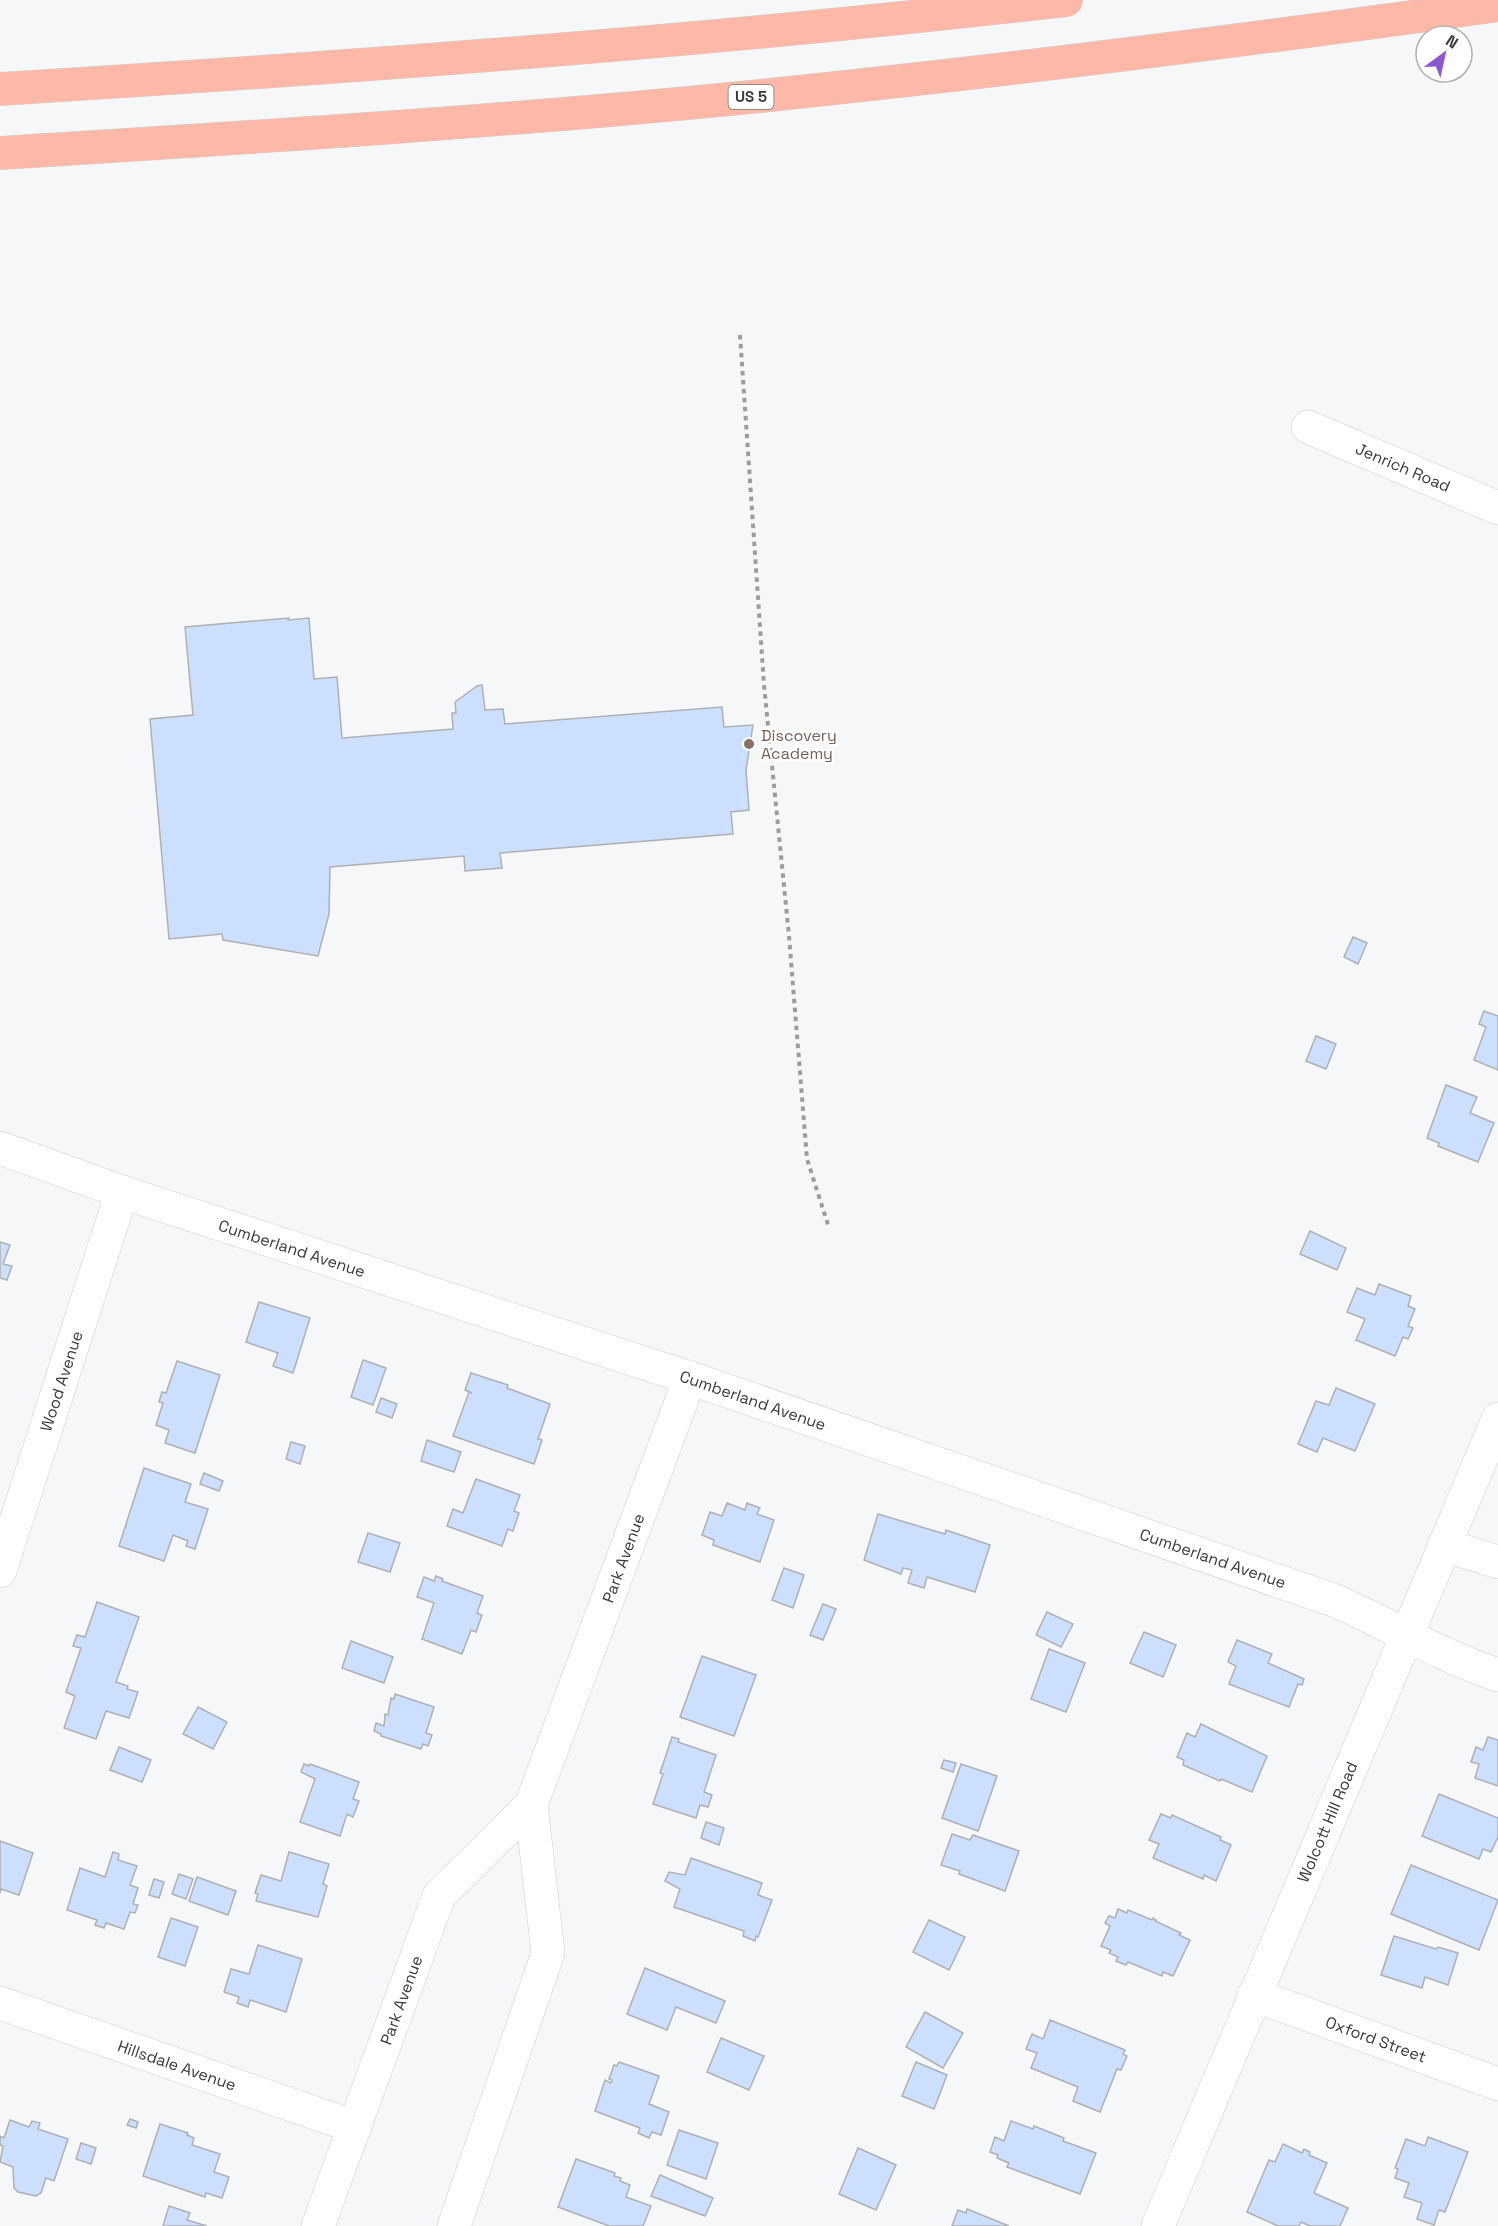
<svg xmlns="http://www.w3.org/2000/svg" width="1498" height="2226" font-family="'Space Grotesk',sans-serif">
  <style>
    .building { fill: #ccdfff; stroke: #afb0b2; stroke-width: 1.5 }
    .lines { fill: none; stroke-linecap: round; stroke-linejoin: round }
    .minor-casing { stroke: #cccdcf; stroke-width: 34 }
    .highway-casing { stroke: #d3d4d4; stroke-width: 34 }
    .path { stroke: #9b9c9d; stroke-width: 4; stroke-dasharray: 4.5 4.5; stroke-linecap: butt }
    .minor { stroke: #fff; stroke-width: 33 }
    .highway { stroke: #fdb8a8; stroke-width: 33 }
    .education-dot { fill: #8d6e63; stroke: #fff; stroke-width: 2 }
    .labels { text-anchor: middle; stroke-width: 5; stroke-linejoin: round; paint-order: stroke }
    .shield { fill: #fff; stroke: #747575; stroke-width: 1.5 }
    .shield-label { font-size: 15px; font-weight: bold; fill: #393a3a }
    .street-label { font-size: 16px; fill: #393a3a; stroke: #fff }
    .education-label { font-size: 16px; fill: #785e54; stroke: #fff; text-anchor: start }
  </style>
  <rect width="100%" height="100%" fill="#f6f7f9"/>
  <g class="building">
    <polygon points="289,618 288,620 309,618 314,679 337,677 342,738 453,729 452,713 456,713 455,702 477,686 482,685 485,710 503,709 505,724 722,707 724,727 753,725 746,770 749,810 731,812 733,834 500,853 502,868 465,871 464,856 330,867 329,914 318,956 223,940 222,934 169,939 150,719 193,715 185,627"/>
    <polygon points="1353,937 1367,943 1358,964 1344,957"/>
    <polygon points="1484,1011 1498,1016 1498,1070 1474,1060 1486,1027 1479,1024"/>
    <polygon points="1316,1036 1336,1044 1326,1069 1306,1061"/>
    <polygon points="1446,1085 1477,1097 1470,1113 1494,1123 1478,1162 1438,1146 1439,1143 1427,1138"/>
    <polygon points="1310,1231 1346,1248 1337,1270 1300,1254"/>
    <polygon points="0,1242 10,1245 3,1264 12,1266 7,1280 0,1278"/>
    <polygon points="1379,1284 1411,1296 1408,1306 1415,1309 1408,1326 1413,1328 1408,1339 1403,1337 1395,1356 1356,1340 1365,1319 1347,1312 1357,1288 1375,1295"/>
    <polygon points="259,1302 310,1318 293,1373 273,1366 278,1353 246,1342"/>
    <polygon points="363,1360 386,1368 373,1405 351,1397"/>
    <polygon points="177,1361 220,1375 195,1453 165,1443 169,1430 156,1425 163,1403 159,1402 162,1392 166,1393"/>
    <polygon points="471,1373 508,1385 507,1388 550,1404 538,1439 542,1440 534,1464 453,1436 469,1392 472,1393 465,1390"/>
    <polygon points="1336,1388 1375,1404 1355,1451 1323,1438 1317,1452 1298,1444 1316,1401 1329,1405"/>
    <polygon points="381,1398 397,1404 392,1418 376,1412"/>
    <polygon points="427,1440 461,1452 454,1472 421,1461"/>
    <polygon points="291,1442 305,1446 300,1464 286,1459"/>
    <polygon points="144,1468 191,1484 185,1502 208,1509 195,1549 186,1546 188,1541 173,1535 164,1561 119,1546"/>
    <polygon points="204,1473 223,1481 219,1491 200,1484"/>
    <polygon points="476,1479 520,1495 514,1511 519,1513 513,1531 508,1529 502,1546 447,1526 453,1509 463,1513"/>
    <polygon points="727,1503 745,1510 747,1503 760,1508 757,1514 774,1520 760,1562 713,1545 714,1540 702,1535 710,1512 722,1516"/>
    <polygon points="878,1514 945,1534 946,1530 990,1545 975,1592 927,1577 924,1588 908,1583 912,1570 903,1568 901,1574 864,1560"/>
    <polygon points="368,1533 400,1543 390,1572 358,1562"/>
    <polygon points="784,1568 804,1575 793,1608 772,1600"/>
    <polygon points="436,1576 443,1579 442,1581 483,1596 477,1613 482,1615 476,1632 471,1630 462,1654 422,1639 434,1603 417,1597 424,1577 434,1581"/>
    <polygon points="97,1602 139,1617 116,1682 128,1686 127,1689 138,1692 129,1718 106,1711 96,1739 64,1728 75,1696 66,1692 81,1648 73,1646 77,1635 85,1637"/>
    <polygon points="823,1604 836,1609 823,1640 810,1635"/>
    <polygon points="1047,1612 1073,1624 1061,1647 1036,1635"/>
    <polygon points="1144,1632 1176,1645 1163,1677 1130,1663"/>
    <polygon points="1237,1640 1272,1654 1268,1663 1304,1679 1302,1685 1298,1684 1289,1707 1229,1684 1236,1666 1228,1662"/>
    <polygon points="351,1641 393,1657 384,1683 342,1668"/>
    <polygon points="1049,1649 1085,1663 1066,1712 1031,1699"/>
    <polygon points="702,1656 756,1675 734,1736 680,1717"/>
    <polygon points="395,1694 434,1707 426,1733 432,1735 428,1746 423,1744 421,1749 381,1736 381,1734 374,1731 376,1723 384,1726 385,1714 388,1715 391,1698 394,1699"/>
    <polygon points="198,1707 227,1722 213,1749 183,1734"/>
    <polygon points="1201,1724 1267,1756 1252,1792 1221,1779 1220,1781 1183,1765 1184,1760 1177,1757 1187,1733 1195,1737"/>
    <polygon points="672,1737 679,1739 678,1742 716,1755 704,1792 712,1795 708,1807 700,1805 696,1818 653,1804 663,1774 660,1773"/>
    <polygon points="1488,1737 1498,1740 1498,1786 1475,1778 1479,1764 1471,1762 1476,1747 1483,1750"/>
    <polygon points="119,1747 151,1760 142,1782 110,1770"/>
    <polygon points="944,1760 956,1763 953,1772 941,1768"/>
    <polygon points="304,1764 309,1766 310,1764 359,1782 353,1799 359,1801 353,1817 347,1814 340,1836 300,1822 315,1779 301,1772"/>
    <polygon points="961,1764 997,1776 978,1831 942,1818"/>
    <polygon points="1439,1794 1498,1818 1498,1837 1491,1852 1483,1849 1479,1859 1422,1836"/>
    <polygon points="1161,1814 1171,1818 1172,1815 1221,1837 1220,1840 1231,1845 1216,1881 1204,1875 1203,1879 1153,1858 1159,1844 1149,1840"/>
    <polygon points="706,1822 724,1828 719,1845 701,1838"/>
    <polygon points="952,1834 970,1840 973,1835 1019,1851 1005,1891 959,1874 960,1871 941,1865"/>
    <polygon points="0,1841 33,1853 19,1895 1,1889 0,1893"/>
    <polygon points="113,1852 119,1854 118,1860 137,1866 130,1885 138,1888 133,1904 138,1905 135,1913 130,1912 124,1929 106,1923 104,1928 95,1925 97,1920 67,1910 80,1868 105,1877"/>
    <polygon points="289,1852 329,1864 323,1884 327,1886 318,1917 256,1901 258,1894 255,1893 261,1875 281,1881"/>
    <polygon points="691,1858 762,1883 758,1895 772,1900 758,1937 756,1936 755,1941 743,1936 744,1931 674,1907 680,1889 665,1881 669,1872 685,1875"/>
    <polygon points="1411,1865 1498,1900 1479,1950 1391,1914"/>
    <polygon points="179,1874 193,1879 186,1899 172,1894"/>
    <polygon points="197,1877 236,1891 228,1915 189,1901"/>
    <polygon points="154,1879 164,1882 159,1898 149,1895"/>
    <polygon points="1118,1909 1127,1913 1128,1910 1152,1920 1153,1918 1156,1920 1155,1921 1181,1933 1179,1935 1190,1940 1173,1976 1163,1972 1162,1976 1128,1962 1126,1965 1116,1961 1118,1957 1109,1953 1111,1950 1101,1946 1110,1926 1105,1923 1109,1916 1115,1918"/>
    <polygon points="171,1918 198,1927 185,1966 158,1957"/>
    <polygon points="929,1920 965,1937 949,1970 913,1952"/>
    <polygon points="1394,1936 1436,1949 1438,1947 1458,1953 1448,1985 1425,1977 1422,1988 1381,1975"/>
    <polygon points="258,1945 302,1959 286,2012 250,2000 248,2007 237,2003 239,1997 224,1992 231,1969 249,1974"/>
    <polygon points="645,1968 725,2001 716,2023 676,2007 667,2030 627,2014"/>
    <polygon points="925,2012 963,2033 943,2068 906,2047"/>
    <polygon points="1050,2020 1125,2050 1123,2054 1127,2056 1121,2070 1117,2069 1100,2112 1073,2101 1078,2087 1031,2068 1037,2053 1026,2049 1032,2034 1043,2039"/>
    <polygon points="721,2038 764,2056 749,2090 707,2072"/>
    <polygon points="619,2062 659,2076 649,2104 669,2112 661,2135 652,2132 649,2138 638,2133 640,2128 595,2111 605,2080 611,2083 612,2080 609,2079 614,2065 617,2066"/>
    <polygon points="916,2062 947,2075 934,2109 902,2096"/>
    <polygon points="130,2119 138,2122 136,2128 127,2125"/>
    <polygon points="10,2120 29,2127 32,2121 40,2123 38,2129 68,2139 54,2181 46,2178 41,2193 36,2196 18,2192 14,2188 13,2167 0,2162 3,2146 0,2145 0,2136 4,2138"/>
    <polygon points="1011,2121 1033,2129 1034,2126 1064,2138 1063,2141 1096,2153 1080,2194 1007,2167 1009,2163 997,2158 998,2155 990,2152 995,2137 1004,2141"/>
    <polygon points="160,2124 188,2133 187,2135 194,2138 192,2145 220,2154 214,2172 229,2177 222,2198 206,2193 205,2197 143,2176"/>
    <polygon points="679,2130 718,2143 706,2179 667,2165"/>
    <polygon points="1428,2137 1468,2152 1445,2212 1439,2210 1434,2225 1417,2219 1422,2203 1404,2197 1409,2183 1395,2178 1398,2169 1395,2168 1406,2139 1425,2146"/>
    <polygon points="81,2143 96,2148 91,2164 76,2159"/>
    <polygon points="1283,2144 1302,2153 1304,2149 1310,2152 1309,2155 1327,2163 1314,2193 1348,2208 1340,2226 1310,2226 1301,2222 1299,2226 1278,2226 1247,2212 1269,2160 1275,2162"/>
    <polygon points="858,2148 896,2165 876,2210 839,2194"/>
    <polygon points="576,2159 615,2173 614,2176 621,2178 620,2181 630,2185 626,2197 651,2206 643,2226 609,2226 558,2207"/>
    <polygon points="660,2175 713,2198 705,2216 651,2196"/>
    <polygon points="169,2206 190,2213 187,2220 207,2226 163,2226"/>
    <polygon points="967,2209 1009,2226 952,2226 958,2210 966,2213"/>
  </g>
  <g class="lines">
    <defs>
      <g id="minor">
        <polyline points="1308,427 1498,508"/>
        <path d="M0,1148L122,1192L690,1378L1336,1601C1390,1625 1441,1656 1498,1675"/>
        <polyline points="1444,1545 1498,1562"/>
        <polyline points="0,1571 122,1192"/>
        <polyline points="1254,1995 1498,2084"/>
        <polyline points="0,2003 355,2127"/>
        <polyline points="318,2226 439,1896 531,1805 690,1378"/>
        <polyline points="454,2226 548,1953 531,1805"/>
        <polyline points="1158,2226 1498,1419"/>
      </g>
      <g id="highway">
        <path d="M0,89C356,67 712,41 1066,0"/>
        <path d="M0,153C257,137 514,121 770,95C1013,70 1256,39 1498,5"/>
      </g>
    </defs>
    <use href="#minor" class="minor-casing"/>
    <use href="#highway" class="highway-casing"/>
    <polyline class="path" points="740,335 764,685 789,936 807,1159 829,1228"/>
    <use href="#minor" class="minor"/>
    <use href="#highway" class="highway"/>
  </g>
  <circle class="education-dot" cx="749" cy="744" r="6"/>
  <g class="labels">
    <rect class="shield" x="728.5" y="85" width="45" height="24" rx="4.5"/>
    <g class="shield-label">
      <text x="751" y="102">US 5</text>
    </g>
    <g class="street-label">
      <text transform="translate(1403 467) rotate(23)" y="6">Jenrich Road</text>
      <text transform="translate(292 1248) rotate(18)" y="6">Cumberland Avenue</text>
      <text transform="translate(61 1381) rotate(-72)" y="6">Wood Avenue</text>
      <text transform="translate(753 1400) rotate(19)" y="6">Cumberland Avenue</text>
      <text transform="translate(623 1558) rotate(-70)" y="6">Park Avenue</text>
      <text transform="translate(1213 1558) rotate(19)" y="6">Cumberland Avenue</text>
      <text transform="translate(1327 1822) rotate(-67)" y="6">Wolcott Hill Road</text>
      <text transform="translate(401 2000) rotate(-70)" y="6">Park Avenue</text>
      <text transform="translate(1376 2039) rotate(20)" y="6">Oxford Street</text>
      <text transform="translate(177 2065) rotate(19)" y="6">Hillsdale Avenue</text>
    </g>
    <g class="education-label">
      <text x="761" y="741">Discovery<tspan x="761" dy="18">Academy</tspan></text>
    </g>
  </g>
  <g transform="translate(1444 54) rotate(33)"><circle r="28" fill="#ffffff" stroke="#b0b0b0" stroke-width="1.5"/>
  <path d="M0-4.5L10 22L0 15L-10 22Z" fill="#8c58d0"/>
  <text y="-9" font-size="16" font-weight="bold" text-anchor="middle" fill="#393a3a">N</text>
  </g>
</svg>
